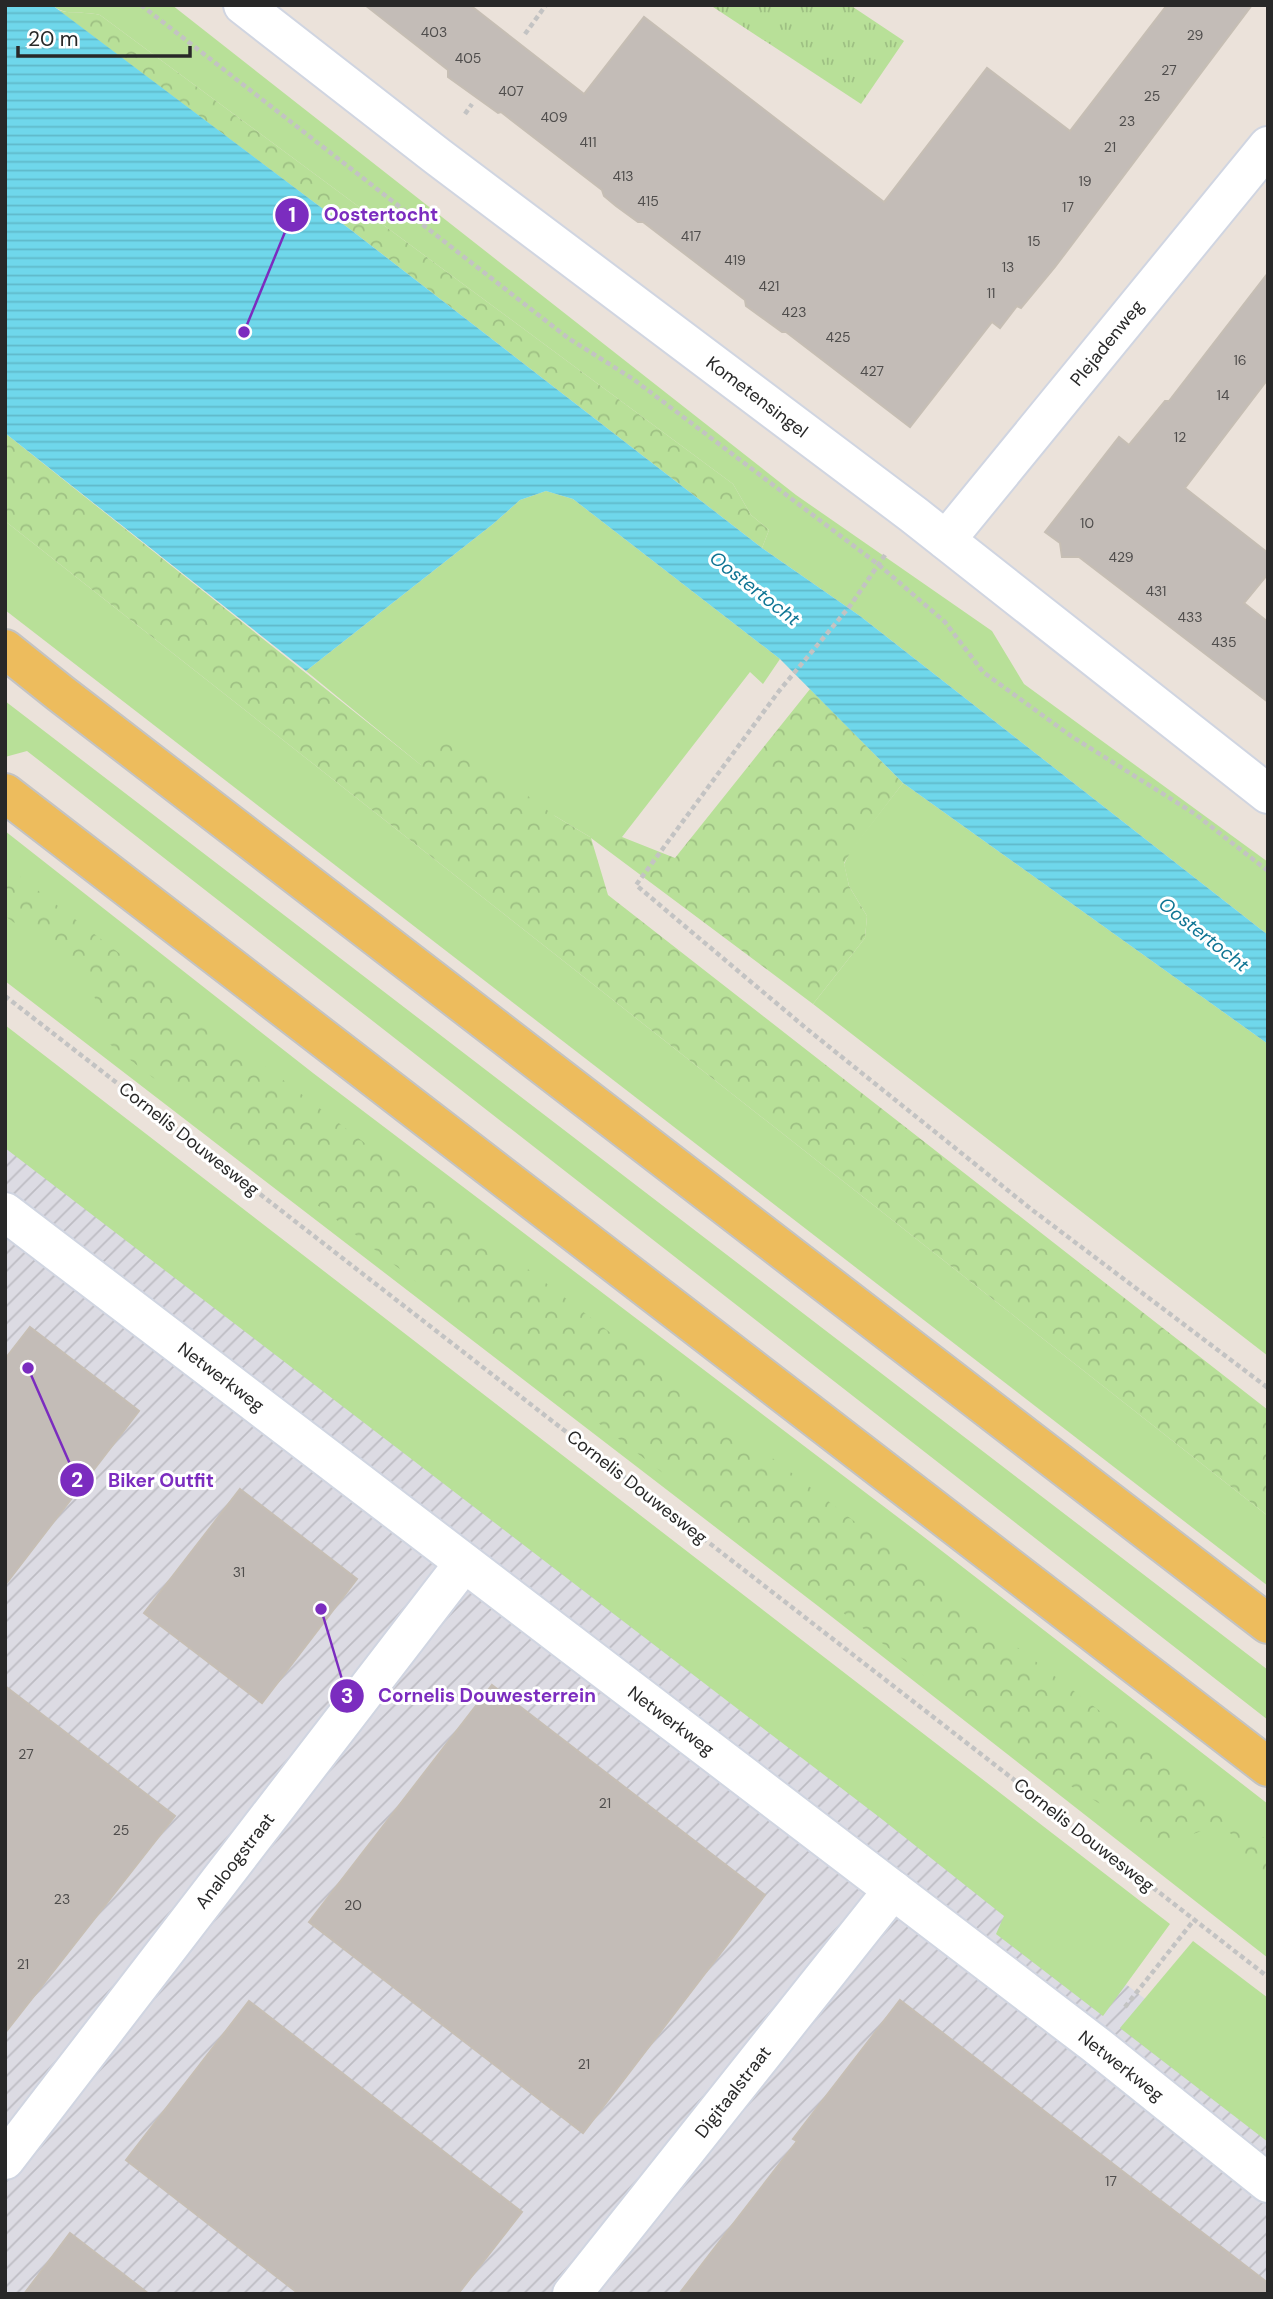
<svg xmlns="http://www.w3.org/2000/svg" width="1273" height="2299" font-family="'DM Sans',sans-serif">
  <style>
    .industrial { fill: url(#industrial-furrows) }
    .grass { fill: #b8e098 }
    .forest { fill: url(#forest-crowns) }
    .park { fill: url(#park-tufts) }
    .water { fill: url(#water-rules) }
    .building { fill: #c3bcb7; stroke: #c6beb4; stroke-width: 2 }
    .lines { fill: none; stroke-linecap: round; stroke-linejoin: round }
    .minor-casing { stroke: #d0d5e1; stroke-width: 42 }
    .major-casing { stroke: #c3c3c3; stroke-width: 42 }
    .path { stroke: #c3c3c3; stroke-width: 4.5; stroke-dasharray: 5 3.5; stroke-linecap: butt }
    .minor { stroke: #fff; stroke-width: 38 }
    .major { stroke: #edbc5d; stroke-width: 38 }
    .labels { text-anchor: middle; stroke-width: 6; stroke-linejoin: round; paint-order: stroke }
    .number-label { font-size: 14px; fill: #4f4d4c }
    .street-label { font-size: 18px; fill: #282828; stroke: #fff }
    .water-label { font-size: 19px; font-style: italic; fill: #107594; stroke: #fff }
    .leader { fill: none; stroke: #7b2cbf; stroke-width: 2.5 }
    .callout-dot { fill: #7b2cbf; stroke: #fff; stroke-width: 2.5 }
    .mark-label { font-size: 21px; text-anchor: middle; font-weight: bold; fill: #fff }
    .callout-label { font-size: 19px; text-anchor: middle; font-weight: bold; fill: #7b2cbf; stroke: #fff; stroke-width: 6; stroke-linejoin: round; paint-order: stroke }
  </style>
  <defs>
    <pattern id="industrial-furrows" width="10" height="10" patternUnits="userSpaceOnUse" patternTransform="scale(1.75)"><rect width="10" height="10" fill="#dcdbe3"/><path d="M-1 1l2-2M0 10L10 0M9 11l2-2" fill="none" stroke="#bdbcc3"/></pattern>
    <pattern id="forest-crowns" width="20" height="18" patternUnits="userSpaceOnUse" patternTransform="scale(1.75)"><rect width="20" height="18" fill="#b8e098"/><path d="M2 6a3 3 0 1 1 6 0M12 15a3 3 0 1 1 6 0" fill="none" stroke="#9ec083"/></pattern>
    <pattern id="park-tufts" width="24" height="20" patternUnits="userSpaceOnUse" patternTransform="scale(1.75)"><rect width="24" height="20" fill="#b8e098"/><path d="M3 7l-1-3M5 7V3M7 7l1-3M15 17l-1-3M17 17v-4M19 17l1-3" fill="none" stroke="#9ec083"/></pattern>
    <pattern id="water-rules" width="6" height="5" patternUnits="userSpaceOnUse" patternTransform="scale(1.75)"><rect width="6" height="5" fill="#6fd7eb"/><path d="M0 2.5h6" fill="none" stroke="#60b9ca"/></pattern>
  </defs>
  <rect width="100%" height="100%" fill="#ebe2da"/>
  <polygon class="industrial" points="5,1126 1268,2093 1268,2294 5,2294"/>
  <g class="grass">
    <path d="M52,5H172L796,495L992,631L1024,684L1268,862V935L860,616L762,548L769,530L751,515L733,484L100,15C83,10 68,18 52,5Z"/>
    <polygon points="546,491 573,499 780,659 763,684 750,672 622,837 590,837 555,816 422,766 306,671 493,524 520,500"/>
    <polygon points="5,521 1268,1516 1268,1586 5,610"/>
    <polygon points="5,701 1268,1670 1268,1720 27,751 5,757"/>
    <polygon points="903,783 1268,1044 1268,1356 813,1004 865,938 867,916 849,886 844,864 851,850"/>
    <polygon points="5,831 313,1073 920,1534 1268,1804 1268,1958 818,1606 5,981"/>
    <polygon points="5,1025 1170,1924 1103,2016 996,1934 1004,1916 883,1820 5,1148"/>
    <polygon points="1193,1941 1268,1998 1268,2142 1120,2028"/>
  </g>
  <g class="forest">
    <path d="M58,10C74,15 85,11 100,15L733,484L751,515L769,530L762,548L351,230Z"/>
    <polygon points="5,433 421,765 447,736 555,816 590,837 622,837 675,858 810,689 903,783 852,850 844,863 849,886 867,916 865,938 813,1004 591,838 608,895 1268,1410 1268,1516 5,521"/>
    <polygon points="5,865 1268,1841 1268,1886 1223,1823 1166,1844 1051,1774 107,1042 89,977 5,916"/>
  </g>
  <polygon class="park" points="710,5 850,5 904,41 861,104"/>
  <polygon class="water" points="5,5 52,5 351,230 762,548 860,616 1268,935 1268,1044 903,783 780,659 573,499 546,491 520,500 493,524 306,671 5,433"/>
  <g class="building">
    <polygon points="365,5 470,5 584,94 644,17 884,202 987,68 1070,131 1167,5 1252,5 1055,267 1021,308 1017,306 1000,328 992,322 910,427 786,332 782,332 746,306 745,300 643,222 638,222 616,206 604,196 602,190 501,112 498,113 448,77 448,70"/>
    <polygon points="1268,273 1268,379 1185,488 1268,553 1268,574 1244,603 1268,622 1268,702 1079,557 1062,557 1060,543 1045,532 1119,437 1129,445 1165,401 1169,401"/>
    <polygon points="30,1327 139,1411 5,1585 5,1359"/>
    <polygon points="240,1489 357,1579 262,1703 144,1613"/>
    <polygon points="492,1685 765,1895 583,2133 309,1922"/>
    <polygon points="5,1686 175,1816 5,2033"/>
    <polygon points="900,2000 1268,2283 1268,2294 679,2294 797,2141 793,2139"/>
    <polygon points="249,2001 522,2212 458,2294 299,2294 126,2160"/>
    <polygon points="70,2233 149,2294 24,2294"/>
  </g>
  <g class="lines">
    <defs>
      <g id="minor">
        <polyline points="243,5 437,156 914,515 1268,794"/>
        <polyline points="946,540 1268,146"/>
        <polyline points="5,1212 1096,2045 1268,2183"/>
        <polyline points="5,2160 464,1563"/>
        <polyline points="572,2294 893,1890"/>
      </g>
      <g id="major">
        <polyline points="5,649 60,693 1268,1624"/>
        <polyline points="5,793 1268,1767"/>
      </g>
    </defs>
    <use href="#minor" class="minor-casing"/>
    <use href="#major" class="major-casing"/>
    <g class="path">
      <polyline points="141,5 568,338 633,379 879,565 945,622 983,672 1071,736 1195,814 1268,871"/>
      <polyline points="525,34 546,5"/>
      <polyline points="465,114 472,104"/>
      <polyline points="885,555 850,606 779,691 636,885 807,1029 1031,1209 1268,1388"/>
      <polyline points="5,996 1268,1977"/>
      <polyline points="1125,2007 1194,1920"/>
    </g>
    <use href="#minor" class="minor"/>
    <use href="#major" class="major"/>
  </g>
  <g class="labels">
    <g class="number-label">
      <text x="434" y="37">403</text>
      <text x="1195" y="40">29</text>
      <text x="468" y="63">405</text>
      <text x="1169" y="75">27</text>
      <text x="511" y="96">407</text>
      <text x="1152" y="101">25</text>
      <text x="554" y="122">409</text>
      <text x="1127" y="126">23</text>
      <text x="588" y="147">411</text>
      <text x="1110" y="152">21</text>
      <text x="623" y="181">413</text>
      <text x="1085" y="186">19</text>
      <text x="648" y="206">415</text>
      <text x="1068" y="212">17</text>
      <text x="691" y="241">417</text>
      <text x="1034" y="246">15</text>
      <text x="735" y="265">419</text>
      <text x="1008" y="272">13</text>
      <text x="769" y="291">421</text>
      <text x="991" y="298">11</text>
      <text x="794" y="317">423</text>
      <text x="838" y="342">425</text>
      <text x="1240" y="365">16</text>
      <text x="872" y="376">427</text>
      <text x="1223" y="400">14</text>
      <text x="1180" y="442">12</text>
      <text x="1087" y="528">10</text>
      <text x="1121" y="562">429</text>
      <text x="1156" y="596">431</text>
      <text x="1190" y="622">433</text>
      <text x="1224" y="647">435</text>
      <text x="239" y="1577">31</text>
      <text x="26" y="1759">27</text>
      <text x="605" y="1808">21</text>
      <text x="121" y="1835">25</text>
      <text x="62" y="1904">23</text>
      <text x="353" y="1910">20</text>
      <text x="23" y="1969">21</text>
      <text x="584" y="2069">21</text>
      <text x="1111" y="2186">17</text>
    </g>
    <g class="street-label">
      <text transform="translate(1107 343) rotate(-51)" y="6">Plejadenweg</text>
      <text transform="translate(757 397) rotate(37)" y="6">Kometensingel</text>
      <text transform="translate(189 1139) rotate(38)" y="6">Cornelis Douwesweg</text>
      <text transform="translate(221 1377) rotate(37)" y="6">Netwerkweg</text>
      <text transform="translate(637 1487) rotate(38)" y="6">Cornelis Douwesweg</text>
      <text transform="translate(671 1721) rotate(37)" y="6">Netwerkweg</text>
      <text transform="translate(1084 1835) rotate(38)" y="6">Cornelis Douwesweg</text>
      <text transform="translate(235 1861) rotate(-52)" y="6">Analoogstraat</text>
      <text transform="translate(1121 2066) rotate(38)" y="6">Netwerkweg</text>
      <text transform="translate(733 2092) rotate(-52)" y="6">Digitaalstraat</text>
    </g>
    <g class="water-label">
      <text transform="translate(755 588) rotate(38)" y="7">Oostertocht</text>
      <text transform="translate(1204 934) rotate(38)" y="7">Oostertocht</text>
    </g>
  </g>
  <path class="leader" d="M244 332L292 215M28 1368L77 1480M321 1609L347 1696"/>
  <g class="callout-dot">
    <circle cx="244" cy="332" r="7"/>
    <circle cx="28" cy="1368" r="7"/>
    <circle cx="321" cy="1609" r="7"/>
    <circle cx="292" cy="215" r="18"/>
    <circle cx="77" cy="1480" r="18"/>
    <circle cx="347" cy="1696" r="18"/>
  </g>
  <g class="mark-label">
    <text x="292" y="222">1</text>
    <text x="77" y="1487">2</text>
    <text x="347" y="1703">3</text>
  </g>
  <g class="callout-label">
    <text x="381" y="221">Oostertocht</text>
    <text x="161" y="1487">Biker Outfit</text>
    <text x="487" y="1702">Cornelis Douwesterrein</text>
  </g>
  <rect width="1273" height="2299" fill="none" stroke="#282828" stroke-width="14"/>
  <path d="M18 46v10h172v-10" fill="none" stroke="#282828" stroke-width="3.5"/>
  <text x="28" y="46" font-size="21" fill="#282828" stroke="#ffffff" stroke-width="5" paint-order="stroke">20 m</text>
</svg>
